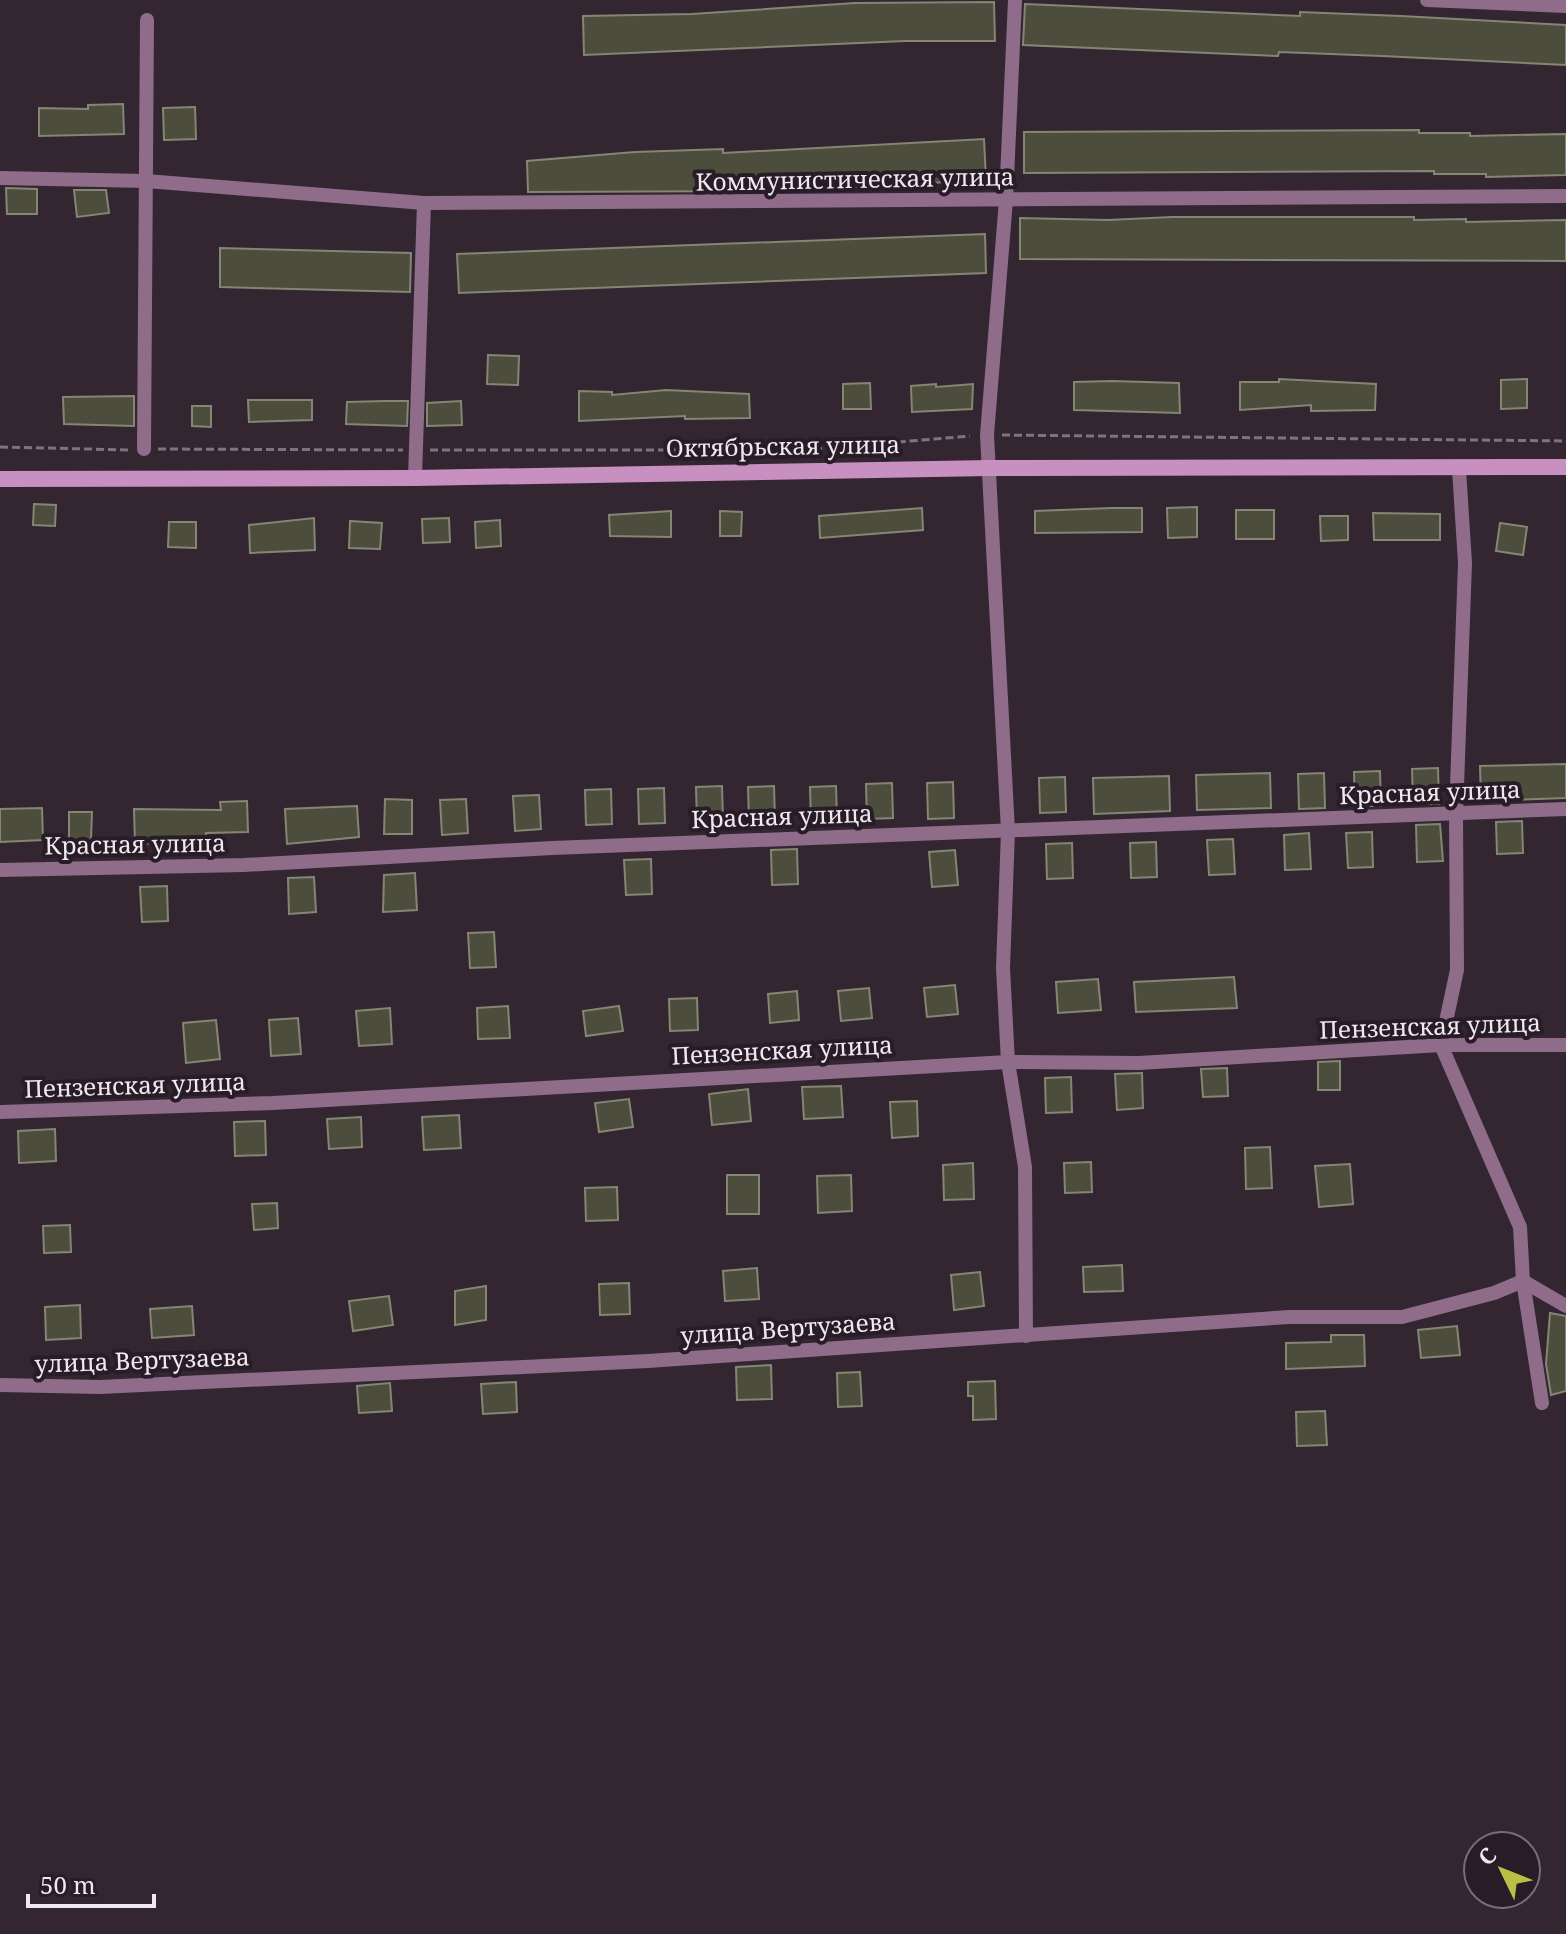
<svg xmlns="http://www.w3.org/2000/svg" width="1566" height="1934" font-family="'Noto Serif',serif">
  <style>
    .building { fill: #4c4d3d; stroke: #848674; stroke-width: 2 }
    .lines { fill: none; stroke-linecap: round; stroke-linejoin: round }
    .path { stroke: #7f747d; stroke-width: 3; stroke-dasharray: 8 4; stroke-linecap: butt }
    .minor { stroke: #8e6c8a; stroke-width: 14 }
    .secondary { stroke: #c790c1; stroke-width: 16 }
    .labels { text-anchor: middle; stroke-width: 8; stroke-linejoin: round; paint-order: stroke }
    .street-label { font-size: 24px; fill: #f0e8ef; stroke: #281c27 }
  </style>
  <rect width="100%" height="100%" fill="#332631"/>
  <g class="building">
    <polygon points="994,2 995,41 905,41 584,55 583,16 692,14 855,3"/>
    <polygon points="1025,4 1300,16 1300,12 1401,16 1566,25 1566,65 1382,56 1279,52 1278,56 1023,45"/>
    <polygon points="123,104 124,134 39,136 39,108 88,109 88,105"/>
    <polygon points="195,107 196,139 164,140 163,108"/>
    <polygon points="1419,130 1419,133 1470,133 1470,136 1566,134 1566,175 1486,177 1486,174 1434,174 1434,171 1024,173 1024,132"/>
    <polygon points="984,139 986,180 775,191 528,192 527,161 635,152 723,149 723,153"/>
    <polygon points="6,188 37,189 37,214 7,214"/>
    <polygon points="74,190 106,190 109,213 77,217"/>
    <polygon points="1172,217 1414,217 1414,220 1466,219 1466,222 1566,220 1566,261 1020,259 1020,218 1108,220"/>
    <polygon points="985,234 986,273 459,293 457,254"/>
    <polygon points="220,248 411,253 410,292 220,287"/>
    <polygon points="488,355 519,356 518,385 487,384"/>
    <polygon points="1279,379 1376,384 1375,410 1311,411 1311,405 1240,410 1240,382 1279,382"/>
    <polygon points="1527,379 1527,408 1501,409 1501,380"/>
    <polygon points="1112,381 1179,383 1180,413 1074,410 1074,382"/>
    <polygon points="870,383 871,409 843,409 843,384"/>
    <polygon points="936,384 936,387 973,384 972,409 912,412 911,386"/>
    <polygon points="666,390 749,394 750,418 685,419 685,416 579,421 579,391 612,392 612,395"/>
    <polygon points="134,396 134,426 64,424 63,397"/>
    <polygon points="248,400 312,400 312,420 249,422"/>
    <polygon points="386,401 408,401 407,426 346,424 347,402"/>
    <polygon points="461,401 462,425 427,426 427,403"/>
    <polygon points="192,406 211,406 211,427 192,426"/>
    <polygon points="34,504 56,505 55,526 33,525"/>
    <polygon points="1197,507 1197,537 1168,538 1167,508"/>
    <polygon points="922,508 923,530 820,538 819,516"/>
    <polygon points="1111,508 1142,508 1142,532 1035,533 1035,511"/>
    <rect x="1236" y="510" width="38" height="29"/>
    <polygon points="671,511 671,537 610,536 609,515"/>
    <polygon points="720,511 742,512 741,536 720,536"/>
    <polygon points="1373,513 1440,514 1440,540 1374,540"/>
    <polygon points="1320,516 1348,516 1348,540 1321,541"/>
    <polygon points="314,518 315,550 250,553 249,525"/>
    <polygon points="449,518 450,542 423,543 422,519"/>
    <polygon points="500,520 501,546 476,548 475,522"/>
    <polygon points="350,521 382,523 380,549 349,548"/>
    <polygon points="169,522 196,522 196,548 168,547"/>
    <polygon points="1500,523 1527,527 1523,555 1496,551"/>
    <polygon points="1566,764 1566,798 1481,801 1480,766"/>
    <polygon points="1438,768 1439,804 1413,804 1412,769"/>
    <polygon points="1380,771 1381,806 1355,806 1354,772"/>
    <polygon points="1270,773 1271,808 1197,810 1196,775"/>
    <polygon points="1324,773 1325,808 1299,809 1298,774"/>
    <polygon points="1169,776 1170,811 1094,814 1093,778"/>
    <polygon points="1065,777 1066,812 1040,813 1039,778"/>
    <polygon points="953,782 954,818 928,819 927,783"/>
    <polygon points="892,783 893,818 867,819 866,784"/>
    <polygon points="722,786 723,821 697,822 696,787"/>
    <polygon points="774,786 775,821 749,822 748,787"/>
    <polygon points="836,786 837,820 811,821 810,787"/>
    <polygon points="664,788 665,823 639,824 638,789"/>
    <polygon points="611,789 612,824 586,825 585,790"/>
    <polygon points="539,795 541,829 515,831 513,796"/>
    <polygon points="385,799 412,800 412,834 384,834"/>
    <polygon points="466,799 468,833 442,835 440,800"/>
    <polygon points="247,801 248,832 206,833 205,840 161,839 161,843 135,844 134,809 221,810 220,802"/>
    <polygon points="357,806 359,837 287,844 285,809"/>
    <polygon points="42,808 43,840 0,842 0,809"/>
    <polygon points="69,812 92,812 91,840 69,841"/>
    <polygon points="1522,821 1523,853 1497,854 1496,822"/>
    <polygon points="1440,824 1443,861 1417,862 1416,825"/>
    <polygon points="1372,832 1373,867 1348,868 1346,833"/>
    <polygon points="1309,833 1311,869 1285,870 1284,835"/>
    <polygon points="1233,839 1235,874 1209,875 1207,840"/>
    <polygon points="1156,842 1157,877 1131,878 1130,843"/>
    <polygon points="1072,843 1073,878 1047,879 1046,844"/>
    <polygon points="797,849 798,884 772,885 771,850"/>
    <polygon points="955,850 958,885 932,887 929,852"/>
    <polygon points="651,859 652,894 626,895 624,860"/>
    <polygon points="415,873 417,910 383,912 384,875"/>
    <polygon points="314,877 316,912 289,914 288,878"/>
    <polygon points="167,886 168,921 142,922 140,887"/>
    <polygon points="494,932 496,967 470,968 468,933"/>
    <polygon points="1234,977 1237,1008 1136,1012 1134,982"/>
    <polygon points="1098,979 1101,1010 1058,1013 1056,982"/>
    <polygon points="955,985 958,1014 927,1017 924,988"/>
    <polygon points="869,988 872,1018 841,1021 838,991"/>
    <polygon points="797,991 799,1020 770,1023 768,994"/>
    <polygon points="697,998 698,1030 670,1031 669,999"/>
    <polygon points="508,1006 510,1038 478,1039 477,1008"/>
    <polygon points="619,1006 623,1031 586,1036 583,1011"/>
    <polygon points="390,1008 392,1044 359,1046 356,1011"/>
    <polygon points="298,1018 301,1054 271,1056 269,1020"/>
    <polygon points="216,1020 220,1059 186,1063 183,1023"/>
    <polygon points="1340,1061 1340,1090 1318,1090 1318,1062"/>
    <polygon points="1227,1068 1228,1096 1203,1097 1201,1069"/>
    <polygon points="1142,1073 1143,1108 1117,1110 1115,1074"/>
    <polygon points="1071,1077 1072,1112 1046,1113 1045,1078"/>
    <polygon points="841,1086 843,1117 804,1119 802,1087"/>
    <polygon points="748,1089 751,1121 712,1125 709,1094"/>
    <polygon points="629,1099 633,1127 599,1132 595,1103"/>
    <polygon points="917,1101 918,1136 892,1138 890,1102"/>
    <polygon points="459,1115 461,1148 424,1150 422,1117"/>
    <polygon points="361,1117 362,1147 329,1149 327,1119"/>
    <polygon points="265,1121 266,1155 235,1156 234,1122"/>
    <polygon points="55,1129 56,1161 19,1163 18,1131"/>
    <polygon points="1270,1147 1272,1188 1246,1189 1245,1148"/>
    <polygon points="1091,1162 1092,1192 1065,1193 1064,1163"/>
    <polygon points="973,1163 974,1199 944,1200 943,1165"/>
    <polygon points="1350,1164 1353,1204 1319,1207 1315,1166"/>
    <rect x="727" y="1175" width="32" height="39"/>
    <polygon points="851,1175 852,1211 818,1213 817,1176"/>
    <polygon points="617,1187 618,1220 586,1221 585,1188"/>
    <polygon points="277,1203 278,1228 254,1230 252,1204"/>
    <polygon points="70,1225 71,1252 44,1253 43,1226"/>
    <polygon points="1122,1265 1123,1291 1084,1292 1083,1267"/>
    <polygon points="757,1268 759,1299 725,1301 723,1271"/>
    <polygon points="980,1272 984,1306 954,1310 951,1275"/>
    <polygon points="629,1283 630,1314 600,1315 599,1284"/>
    <polygon points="486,1286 486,1320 455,1325 455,1291"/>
    <polygon points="389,1296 393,1325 353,1331 349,1301"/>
    <polygon points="80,1305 81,1338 46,1340 45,1307"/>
    <polygon points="192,1306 194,1335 152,1338 150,1309"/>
    <polygon points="1550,1313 1566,1316 1566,1391 1551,1395 1546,1364"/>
    <polygon points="1457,1326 1460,1355 1421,1358 1418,1330"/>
    <polygon points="1331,1335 1364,1335 1365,1366 1286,1369 1286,1343 1331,1342"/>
    <polygon points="771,1365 772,1399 737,1400 736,1367"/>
    <polygon points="860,1372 862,1406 838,1407 837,1373"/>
    <polygon points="995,1381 996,1419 973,1420 973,1396 968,1396 968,1382"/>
    <polygon points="516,1382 517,1412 483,1414 481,1384"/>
    <polygon points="390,1383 392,1411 359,1413 357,1386"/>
    <polygon points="1325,1411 1327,1445 1297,1446 1296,1412"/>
  </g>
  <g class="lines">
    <g class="path">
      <polyline points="1002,435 1566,441"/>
      <polyline points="0,447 131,450"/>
      <polyline points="158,449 403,450"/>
      <polyline points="430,450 804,450 970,436"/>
    </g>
    <g class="minor">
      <polyline points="1015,0 1006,200 987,435 1008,831 1003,968 1008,1062 1025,1167 1026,1336"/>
      <polyline points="1427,0 1566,6"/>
      <polyline points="0,178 146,181 424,203 1566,196"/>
      <polyline points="144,449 147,20"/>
      <polyline points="1459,469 1465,563 1456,814 1457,970 1441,1045 1520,1227 1523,1281 1542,1403"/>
      <polyline points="415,478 424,203"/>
      <polyline points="0,870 244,865 552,848 1566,809"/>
      <polyline points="0,1112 273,1103 1008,1062 1139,1063 1441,1045 1566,1045"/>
      <polyline points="0,1385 100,1387 648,1361 1289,1317 1402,1317 1494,1293 1523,1281 1566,1306"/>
    </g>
    <polyline class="secondary" points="0,479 415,478 991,468 1566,467"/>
  </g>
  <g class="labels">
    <g class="street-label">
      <text transform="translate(855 180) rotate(-1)" y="8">Коммунистическая улица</text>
      <text transform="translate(783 447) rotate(-1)" y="8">Октябрьская улица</text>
      <text transform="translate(1430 793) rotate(-2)" y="8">Красная улица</text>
      <text transform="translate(782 817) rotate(-2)" y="8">Красная улица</text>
      <text transform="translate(135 845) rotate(-1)" y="8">Красная улица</text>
      <text transform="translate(1430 1027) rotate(-2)" y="8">Пензенская улица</text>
      <text transform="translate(782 1051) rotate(-3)" y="8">Пензенская улица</text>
      <text transform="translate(135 1086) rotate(-2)" y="8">Пензенская улица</text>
      <text transform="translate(788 1329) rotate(-4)" y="8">улица Вертузаева</text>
      <text transform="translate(142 1361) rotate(-2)" y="8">улица Вертузаева</text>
    </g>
  </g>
  <g transform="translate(1502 1870) rotate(313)"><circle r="38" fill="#281c27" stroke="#786e77" stroke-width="2"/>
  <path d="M0-6L14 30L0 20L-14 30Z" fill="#bbc044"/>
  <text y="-12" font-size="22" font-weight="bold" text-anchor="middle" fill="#f0e8ef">С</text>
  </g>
  <path d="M28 1894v12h126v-12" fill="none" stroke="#f0e8ef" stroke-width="4"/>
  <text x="40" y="1894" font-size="24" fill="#f0e8ef" stroke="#281c27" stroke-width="6" paint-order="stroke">50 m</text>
</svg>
